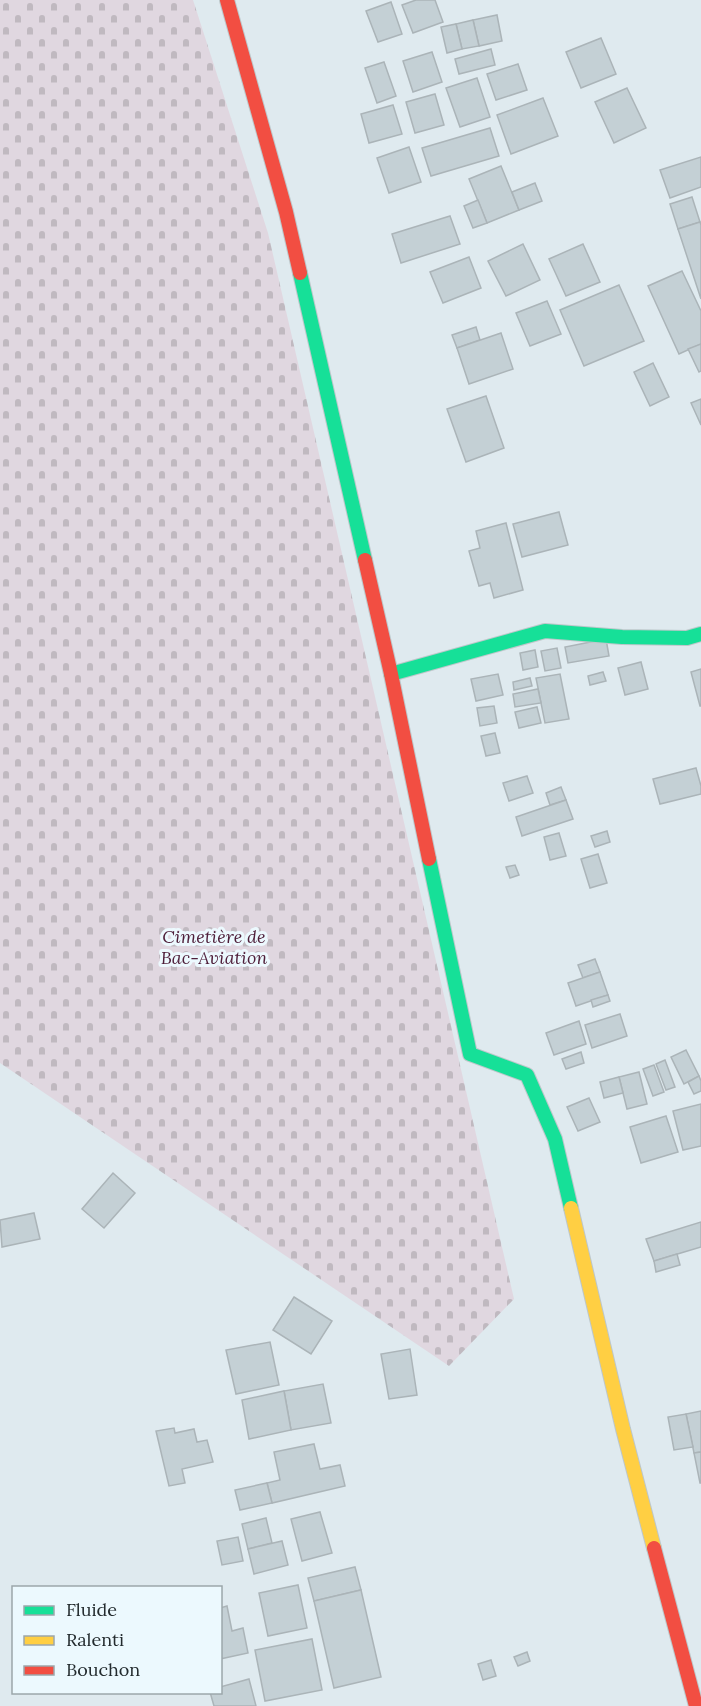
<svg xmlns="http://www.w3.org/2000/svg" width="701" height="1706" font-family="Lora,serif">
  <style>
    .cemetery { fill: url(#cemetery-stones) }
    .building { fill: #c4d0d5; stroke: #abb4b8; stroke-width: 1.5 }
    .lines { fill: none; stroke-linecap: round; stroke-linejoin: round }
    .fast-casing { stroke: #bdc7ca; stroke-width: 16 }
    .slow-casing { stroke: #bdc7ca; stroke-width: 16 }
    .jam-casing { stroke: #bdc7ca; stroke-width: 16 }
    .fast { stroke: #16e098; stroke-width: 14 }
    .slow { stroke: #ffcf43; stroke-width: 14 }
    .jam { stroke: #f24e42; stroke-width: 14 }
    .labels { text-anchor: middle; stroke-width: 6; stroke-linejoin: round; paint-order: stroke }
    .park-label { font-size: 18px; font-style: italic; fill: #4e1e39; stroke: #ecf9fe }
  </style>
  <defs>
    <pattern id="cemetery-stones" width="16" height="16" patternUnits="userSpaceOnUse" patternTransform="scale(1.5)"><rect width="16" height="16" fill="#e0d7e0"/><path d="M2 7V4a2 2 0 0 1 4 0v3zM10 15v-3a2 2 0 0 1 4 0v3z" fill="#c0b9c0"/></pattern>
  </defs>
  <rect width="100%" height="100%" fill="#dfeaef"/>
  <polygon class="cemetery" points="0,0 193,0 268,233 514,1299 449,1366 0,1063"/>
  <g class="building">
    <polygon points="416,0 435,0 443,22 413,33 402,5"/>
    <polygon points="391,2 402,34 378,42 366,11"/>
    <polygon points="497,15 502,41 479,46 473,20"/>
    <polygon points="473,20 479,46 462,49 456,24"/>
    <polygon points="456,24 462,49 447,53 441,27"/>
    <polygon points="601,38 616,74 581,88 566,52"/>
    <polygon points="491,49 495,65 459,74 455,59"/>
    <polygon points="432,52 442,82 413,92 403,61"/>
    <polygon points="384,62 396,96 377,103 365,68"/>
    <polygon points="518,64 527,90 496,100 487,74"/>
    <polygon points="477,78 490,117 460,127 446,88"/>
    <polygon points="627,88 646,128 614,143 595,102"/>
    <polygon points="435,94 444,125 415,133 406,102"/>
    <polygon points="543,98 558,136 511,154 497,115"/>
    <polygon points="393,105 402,134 369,143 361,114"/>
    <polygon points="490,128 499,156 431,176 422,148"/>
    <polygon points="409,147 421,182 389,193 377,158"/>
    <polygon points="701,157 701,187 670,198 660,170"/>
    <polygon points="501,166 519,210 487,223 469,179"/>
    <polygon points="535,183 542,201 519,210 512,192"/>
    <polygon points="692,197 700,222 678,229 670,204"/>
    <polygon points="478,200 487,223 473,228 464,206"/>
    <polygon points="450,216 460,244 401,263 392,234"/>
    <polygon points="700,222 701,225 701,299 678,229"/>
    <polygon points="523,244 540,280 506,296 488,261"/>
    <polygon points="583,244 600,282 566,296 549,259"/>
    <polygon points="469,257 481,288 443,303 430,272"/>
    <polygon points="682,271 701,311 701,344 679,354 648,286"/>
    <polygon points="619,285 644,341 584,366 560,310"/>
    <polygon points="547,301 561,334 530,346 516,313"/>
    <polygon points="476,327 480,340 457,348 452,335"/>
    <polygon points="501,333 513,369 469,384 457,348"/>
    <polygon points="701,344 701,371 699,372 688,349"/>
    <polygon points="653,363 669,397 650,406 634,372"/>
    <polygon points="486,396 504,448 466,462 447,409"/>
    <polygon points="701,399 701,425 691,403"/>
    <polygon points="559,512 568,545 522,557 513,524"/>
    <polygon points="506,523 523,590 494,598 490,583 479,586 469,551 480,548 476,531"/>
    <polygon points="606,639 609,656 568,663 565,647"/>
    <polygon points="557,648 561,668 545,671 541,651"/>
    <polygon points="535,650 538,667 523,670 520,653"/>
    <polygon points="641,662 648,689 625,695 618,668"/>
    <polygon points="701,669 701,706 700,706 691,672"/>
    <polygon points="603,672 606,681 590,685 588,676"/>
    <polygon points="498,674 503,695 476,701 471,679"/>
    <polygon points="560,674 569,719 545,723 536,678"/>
    <polygon points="530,678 532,686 514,690 513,682"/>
    <polygon points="538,689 541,703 515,707 513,694"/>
    <polygon points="494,706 497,723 480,726 477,708"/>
    <polygon points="537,707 541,723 519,728 515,712"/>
    <polygon points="495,733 500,753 486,756 481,736"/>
    <polygon points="696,768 701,786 701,794 660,804 653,779"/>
    <polygon points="527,776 533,793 509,801 503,783"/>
    <polygon points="561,787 566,800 550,805 546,793"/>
    <polygon points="566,800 573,819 522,836 516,817"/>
    <polygon points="607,831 610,842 595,847 591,836"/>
    <polygon points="559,833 566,856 550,860 544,837"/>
    <polygon points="598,854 607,883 590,888 581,859"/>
    <polygon points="515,865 519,875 510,878 506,867"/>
    <polygon points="595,959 600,972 583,978 578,965"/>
    <polygon points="600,972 608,995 576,1006 568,983"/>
    <polygon points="608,995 610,1001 593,1007 591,1000"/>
    <polygon points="620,1014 627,1036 592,1048 585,1025"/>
    <polygon points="579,1021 586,1044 554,1055 546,1033"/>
    <polygon points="686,1050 699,1076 684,1084 671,1057"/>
    <polygon points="581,1052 584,1063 566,1069 562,1059"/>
    <polygon points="665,1060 675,1087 666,1090 656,1064"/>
    <polygon points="654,1065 664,1092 653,1096 643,1069"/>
    <polygon points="639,1072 647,1104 627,1109 619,1077"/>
    <polygon points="699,1076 701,1081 701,1091 694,1094 688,1082"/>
    <polygon points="619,1077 623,1093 604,1098 600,1082"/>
    <polygon points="589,1098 600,1122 578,1131 567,1107"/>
    <polygon points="701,1104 701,1146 683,1150 673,1111"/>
    <polygon points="666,1116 678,1152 641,1163 630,1127"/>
    <polygon points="113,1173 135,1193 104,1228 82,1209"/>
    <polygon points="34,1213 40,1239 2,1247 0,1220"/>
    <polygon points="701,1222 701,1247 654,1261 646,1239"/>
    <polygon points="677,1254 680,1265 656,1272 654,1261"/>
    <polygon points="294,1297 332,1321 311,1354 273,1330"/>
    <polygon points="270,1342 279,1385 236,1394 226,1350"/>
    <polygon points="410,1349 417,1395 389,1399 381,1354"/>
    <polygon points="323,1384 331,1423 291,1430 284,1391"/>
    <polygon points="284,1391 291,1430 249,1439 242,1400"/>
    <polygon points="701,1411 701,1452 694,1453 686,1414"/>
    <polygon points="686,1414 693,1447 674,1450 668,1417"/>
    <polygon points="174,1428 175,1433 194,1429 197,1442 207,1440 213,1462 182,1469 185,1483 169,1486 156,1431"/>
    <polygon points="314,1444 320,1469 340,1465 345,1486 272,1503 267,1483 280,1480 274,1452"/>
    <polygon points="701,1452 701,1483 700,1483 694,1453"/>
    <polygon points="267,1483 272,1503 240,1510 235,1490"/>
    <polygon points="320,1512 332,1553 302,1561 291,1519"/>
    <polygon points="266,1518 272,1543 248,1549 242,1524"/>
    <polygon points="238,1537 243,1561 222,1565 217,1541"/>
    <polygon points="282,1541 288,1565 254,1574 248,1549"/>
    <polygon points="355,1567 361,1590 314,1601 308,1578"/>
    <polygon points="298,1585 307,1628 268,1636 259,1593"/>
    <polygon points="361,1590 381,1677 334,1688 314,1601"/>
    <polygon points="227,1606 232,1631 243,1628 248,1653 220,1659 220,1608"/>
    <polygon points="312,1639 322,1690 265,1701 255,1650"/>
    <polygon points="527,1652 530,1661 518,1666 514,1657"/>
    <polygon points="491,1660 496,1676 483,1680 478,1664"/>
    <polygon points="249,1679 256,1706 214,1706 210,1692 220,1692 220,1687"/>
  </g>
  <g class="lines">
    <defs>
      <g id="fast">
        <polyline points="300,273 365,560"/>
        <polyline points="391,674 545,631 622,637 687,638 701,634"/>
        <polyline points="429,859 470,1054 527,1075 555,1139 571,1208"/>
      </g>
      <polyline id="slow" points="571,1208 623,1429 654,1548"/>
      <g id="jam">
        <polyline points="227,0 286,212 300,273"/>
        <polyline points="365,560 391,674 429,859"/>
        <polyline points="654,1548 696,1706"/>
      </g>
    </defs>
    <use href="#fast" class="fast-casing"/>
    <use href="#slow" class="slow-casing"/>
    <use href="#jam" class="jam-casing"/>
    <use href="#fast" class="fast"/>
    <use href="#slow" class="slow"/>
    <use href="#jam" class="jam"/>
  </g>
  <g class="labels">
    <g class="park-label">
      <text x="214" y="943">Cimetière de<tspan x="214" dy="21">Bac-Aviation</tspan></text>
    </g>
  </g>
  <rect x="12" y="1586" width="210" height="108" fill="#ecf9fe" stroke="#9ca7ab" stroke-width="1.5"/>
  <rect x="24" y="1606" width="30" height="9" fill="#16e098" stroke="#9ca7ab" stroke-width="1.5"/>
  <text x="66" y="1616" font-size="18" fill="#232b2e">Fluide</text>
  <rect x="24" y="1636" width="30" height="9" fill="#ffcf43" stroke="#9ca7ab" stroke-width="1.5"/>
  <text x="66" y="1646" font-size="18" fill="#232b2e">Ralenti</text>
  <rect x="24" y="1666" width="30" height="9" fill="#f24e42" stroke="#9ca7ab" stroke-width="1.5"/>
  <text x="66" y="1676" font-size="18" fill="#232b2e">Bouchon</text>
</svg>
